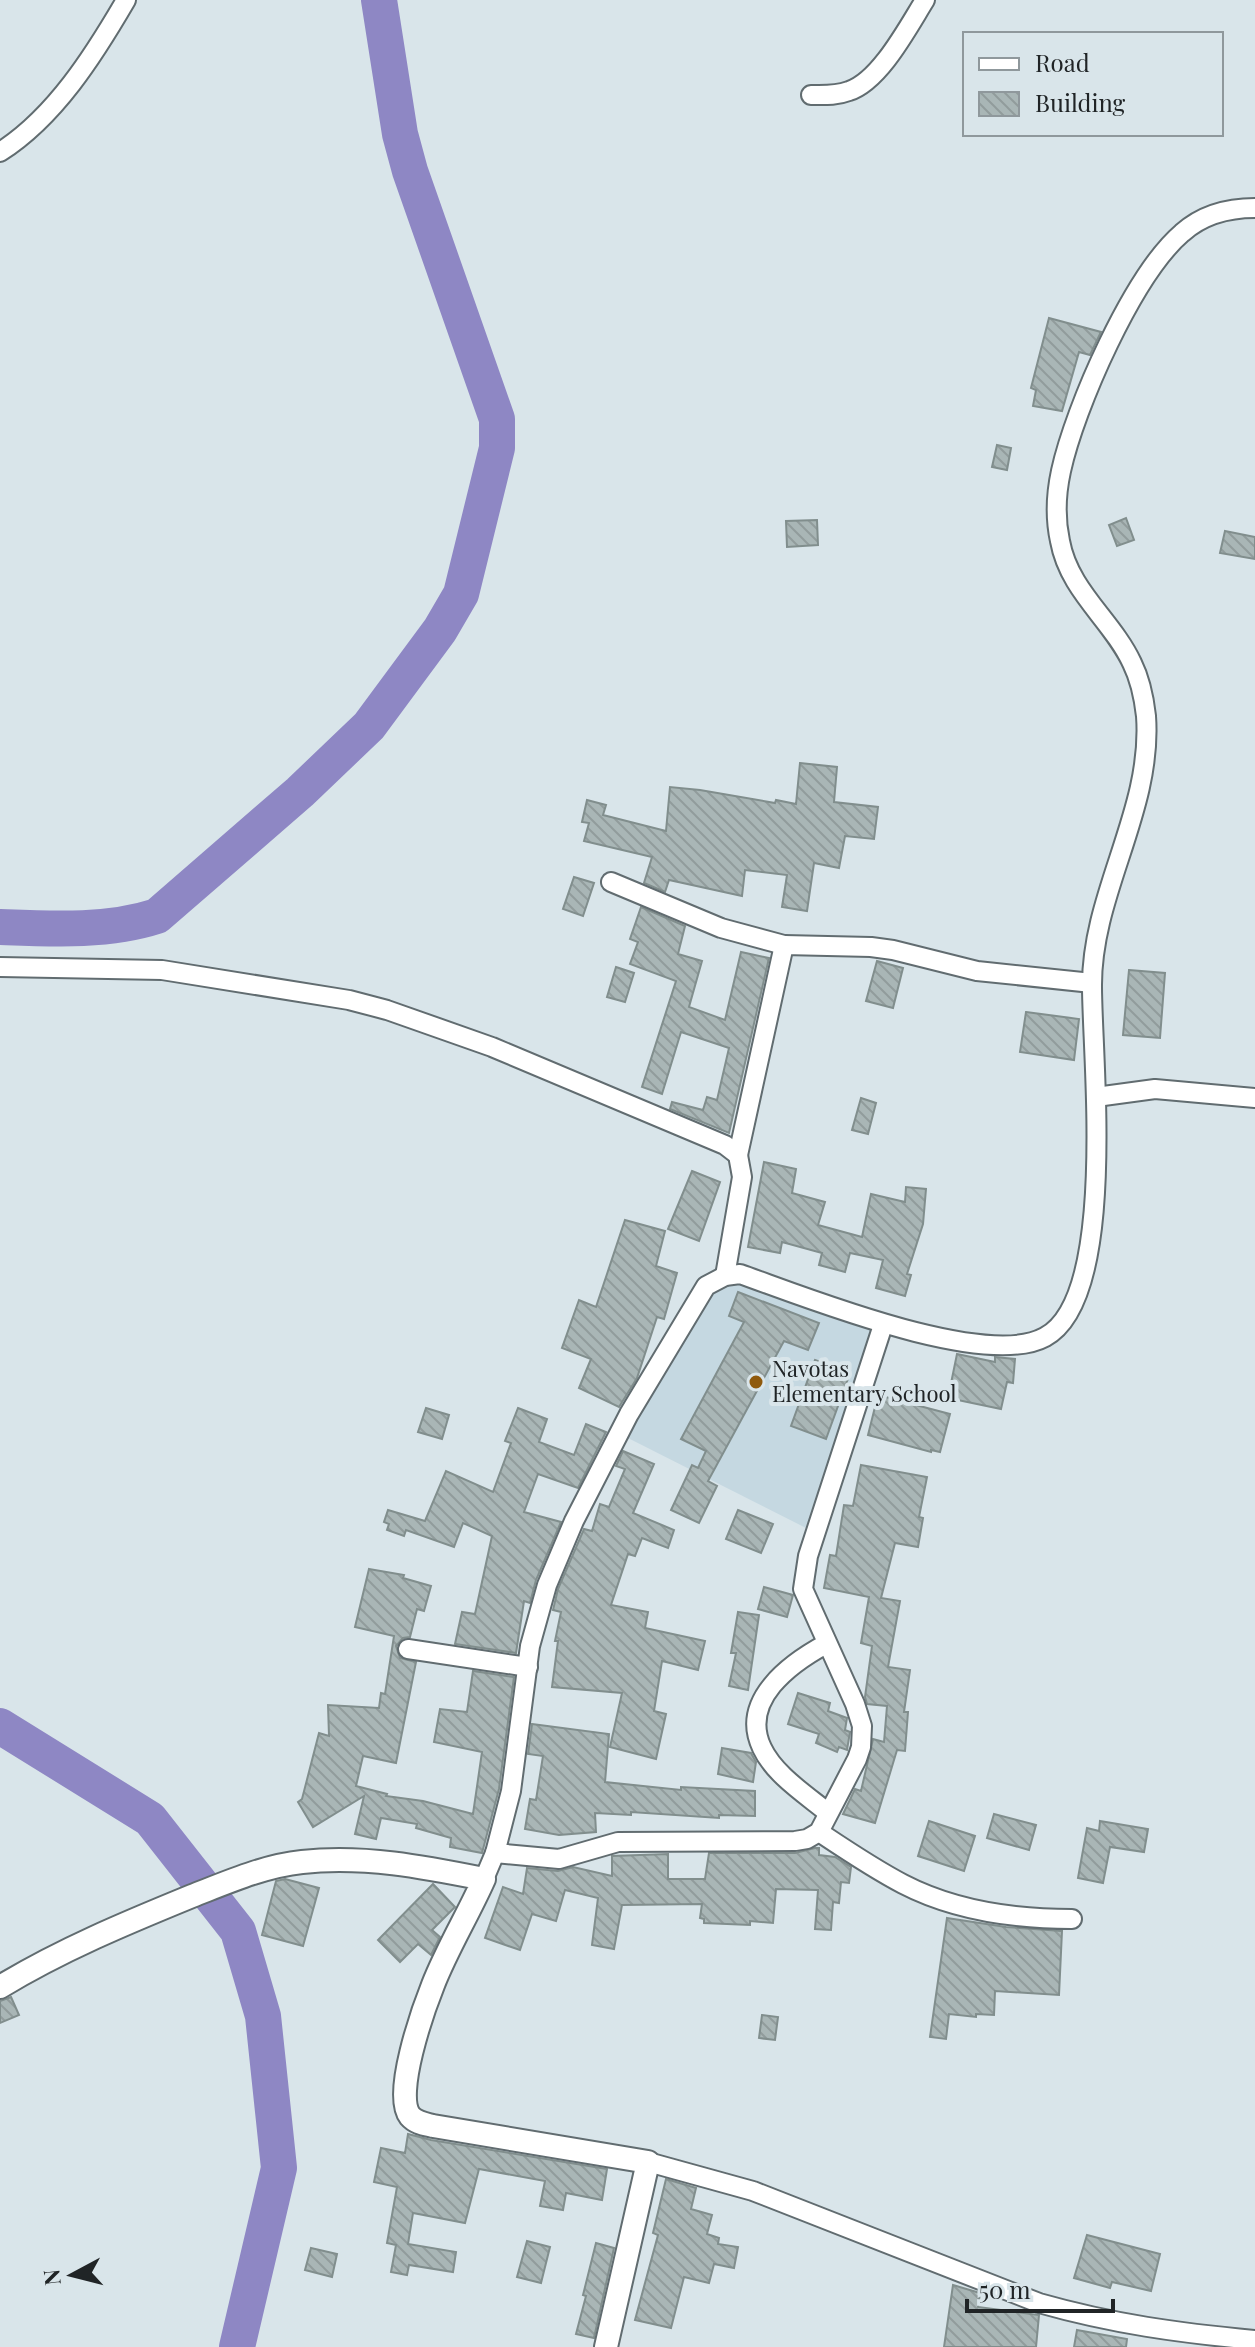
<svg xmlns="http://www.w3.org/2000/svg" width="1255" height="2347" font-family="'Playfair Display',serif">
  <style>
    .built { fill: #c5d8e1 }
    .lines { fill: none; stroke-linecap: round; stroke-linejoin: round }
    .river { stroke: #8e87c4; stroke-width: 36 }
    .building { fill: url(#building-back-hatch); stroke: #818e8d; stroke-width: 2 }
    .minor-casing { stroke: #616c70; stroke-width: 22 }
    .tertiary-casing { stroke: #616c70; stroke-width: 26 }
    .minor { stroke: #fff; stroke-width: 18 }
    .tertiary { stroke: #fff; stroke-width: 22 }
    .poi-dot { fill: #8f5a0d; stroke: #d9e5ea; stroke-width: 3 }
    .labels { text-anchor: middle; stroke-width: 8; stroke-linejoin: round; paint-order: stroke }
    .poi-label { font-size: 22px; fill: #202426; stroke: #d9e5ea; text-anchor: start }
  </style>
  <defs>
    <pattern id="building-back-hatch" width="6" height="6" patternUnits="userSpaceOnUse" patternTransform="scale(2)"><rect width="6" height="6" fill="#a9b6b6"/><path d="M-1 5l2 2M0 0l6 6M5-1l2 2" fill="none" stroke="#919c9c"/></pattern>
  </defs>
  <rect width="100%" height="100%" fill="#d9e5ea"/>
  <polygon class="built" points="727,1280 873,1326 808,1529 626,1437 700,1302"/>
  <g class="lines">
    <g class="river">
      <path d="M0,927C52,929 108,932 157,916L300,792L369,726L440,630L461,594L497,448V419L410,171L400,134L379,0"/>
      <polyline points="0,1726 150,1819 238,1931 263,2016 279,2168 237,2347"/>
    </g>
  </g>
  <g class="building">
    <polygon points="1049,318 1101,332 1090,355 1079,352 1062,411 1033,406 1036,390 1031,388"/>
    <polygon points="997,445 1011,448 1007,470 992,467"/>
    <polygon points="1126,518 1134,540 1117,546 1109,525"/>
    <polygon points="817,520 818,545 787,547 786,521"/>
    <polygon points="1225,531 1255,537 1255,559 1220,553"/>
    <polygon points="800,763 837,767 834,802 878,807 874,839 845,836 839,868 814,863 807,911 782,907 787,875 745,870 742,896 669,880 665,892 644,883 652,857 584,841 589,823 582,822 587,800 606,805 603,815 666,831 670,787 700,790 775,803 776,800 796,804"/>
    <polygon points="574,877 594,883 583,916 563,909"/>
    <polygon points="641,907 685,926 678,954 702,961 689,1007 725,1020 741,952 769,958 729,1133 670,1109 672,1102 703,1110 707,1097 717,1100 729,1048 681,1032 662,1094 642,1087 676,981 630,964 638,942 630,939"/>
    <polygon points="877,961 903,968 893,1008 866,1001"/>
    <polygon points="616,967 634,973 625,1002 607,997"/>
    <polygon points="1129,970 1165,973 1160,1038 1123,1035"/>
    <polygon points="1026,1012 1079,1019 1074,1060 1020,1052"/>
    <polygon points="861,1098 876,1103 868,1134 852,1130"/>
    <polygon points="764,1162 796,1169 792,1193 825,1202 818,1225 862,1237 871,1194 905,1202 906,1187 926,1189 923,1224 907,1274 911,1275 905,1296 876,1288 883,1260 850,1253 845,1272 819,1265 822,1253 782,1242 780,1253 748,1247"/>
    <polygon points="692,1171 720,1182 699,1241 668,1229"/>
    <polygon points="625,1220 665,1231 656,1266 677,1273 664,1319 657,1317 637,1378 619,1407 579,1388 591,1359 562,1348 579,1300 596,1307"/>
    <polygon points="738,1292 819,1323 808,1350 784,1341 708,1481 717,1486 699,1523 671,1510 692,1465 698,1468 706,1451 681,1439 744,1322 729,1316"/>
    <polygon points="957,1354 995,1362 995,1357 1015,1359 1013,1383 1007,1382 1001,1409 948,1398"/>
    <polygon points="815,1360 850,1373 826,1439 791,1426"/>
    <polygon points="878,1395 950,1414 940,1452 931,1450 931,1452 868,1435"/>
    <polygon points="426,1408 449,1415 442,1439 418,1432"/>
    <polygon points="518,1408 547,1419 539,1442 574,1455 586,1424 606,1432 578,1488 538,1474 524,1512 561,1522 536,1580 530,1603 524,1601 516,1653 455,1644 462,1612 475,1614 492,1536 463,1523 454,1547 406,1530 404,1536 387,1530 389,1524 384,1522 388,1510 425,1521 446,1471 493,1492 511,1443 505,1441"/>
    <polygon points="623,1451 654,1464 633,1513 674,1530 668,1548 642,1538 635,1556 628,1554 611,1605 648,1612 645,1628 705,1641 698,1670 662,1661 654,1711 666,1714 656,1759 610,1747 622,1693 552,1687 558,1641 555,1641 561,1612 553,1610 558,1589 584,1529 592,1531 600,1504 609,1507 625,1469 616,1466"/>
    <polygon points="861,1465 927,1477 919,1517 923,1518 918,1547 895,1543 881,1598 900,1601 888,1667 910,1670 904,1712 908,1712 905,1751 897,1750 875,1823 843,1814 855,1789 861,1791 873,1739 884,1742 887,1706 867,1704 865,1697 872,1646 861,1643 869,1597 824,1588 830,1555 836,1556 844,1505 853,1506"/>
    <polygon points="738,1510 773,1524 761,1553 726,1539"/>
    <polygon points="369,1569 404,1575 403,1578 431,1586 424,1611 417,1609 410,1637 403,1638 396,1646 400,1658 416,1662 396,1763 363,1756 356,1786 387,1794 386,1796 423,1801 473,1814 482,1752 434,1742 440,1709 467,1712 473,1671 514,1677 499,1789 482,1853 450,1847 451,1838 416,1828 417,1824 381,1818 376,1839 355,1834 364,1796 313,1827 298,1802 302,1799 319,1733 329,1736 328,1705 379,1708 381,1693 385,1694 394,1636 355,1627"/>
    <polygon points="764,1587 793,1595 787,1617 758,1609"/>
    <polygon points="738,1612 759,1615 748,1690 729,1686 736,1653 731,1653"/>
    <polygon points="798,1693 830,1703 828,1711 847,1718 845,1730 850,1732 847,1750 839,1747 837,1752 816,1743 819,1734 788,1724"/>
    <polygon points="532,1724 609,1734 605,1782 681,1790 681,1787 755,1791 755,1816 719,1815 719,1818 631,1812 631,1815 595,1813 596,1832 559,1835 525,1829 530,1799 536,1800 543,1756 528,1754"/>
    <polygon points="722,1748 751,1753 756,1762 753,1782 718,1774"/>
    <polygon points="994,1814 1036,1825 1029,1850 987,1838"/>
    <polygon points="929,1821 975,1836 964,1871 918,1856"/>
    <polygon points="1100,1821 1148,1829 1144,1852 1110,1847 1103,1883 1078,1878 1087,1828 1099,1831"/>
    <polygon points="815,1848 819,1848 819,1855 835,1857 851,1867 849,1883 841,1882 839,1903 833,1902 831,1930 815,1929 818,1890 776,1889 773,1923 750,1921 750,1925 704,1923 704,1919 700,1918 702,1904 622,1905 614,1949 592,1945 598,1898 565,1890 556,1921 532,1914 520,1950 485,1938 503,1887 523,1894 527,1868 558,1871 573,1867 612,1876 612,1856 668,1854 668,1879 705,1879 709,1853 795,1853"/>
    <polygon points="285,1879 319,1888 303,1946 262,1935 276,1881"/>
    <polygon points="433,1884 455,1907 432,1930 440,1937 431,1955 418,1944 400,1962 378,1940"/>
    <polygon points="947,1918 1006,1927 1062,1931 1059,1995 995,1991 994,2015 976,2014 976,2017 949,2014 946,2039 930,2037"/>
    <polygon points="11,1997 19,2015 0,2023 0,2001"/>
    <polygon points="762,2015 778,2017 775,2040 759,2038"/>
    <polygon points="408,2134 431,2140 607,2169 602,2200 566,2193 563,2210 540,2206 545,2181 479,2169 465,2223 413,2213 408,2244 456,2252 453,2272 409,2265 407,2275 391,2272 396,2245 387,2243 397,2187 374,2182 381,2148 405,2153"/>
    <polygon points="666,2179 696,2188 691,2209 712,2215 707,2234 719,2238 718,2244 738,2247 734,2268 714,2264 709,2283 684,2277 671,2328 635,2320 658,2235 653,2233"/>
    <polygon points="1087,2235 1160,2254 1151,2291 1112,2282 1110,2288 1074,2278"/>
    <polygon points="527,2241 550,2247 541,2283 517,2277"/>
    <polygon points="596,2243 614,2248 594,2338 576,2334 586,2296 583,2295"/>
    <polygon points="311,2248 337,2254 332,2277 305,2270"/>
    <polygon points="953,2285 980,2293 978,2307 1039,2315 1036,2347 944,2347"/>
    <polygon points="1077,2330 1127,2339 1126,2347 1074,2347"/>
  </g>
  <g class="lines">
    <defs>
      <g id="minor">
        <path d="M811,95C823,95 836,96 849,91C880,81 908,27 925,0"/>
        <path d="M0,152C55,117 94,55 126,0"/>
        <polyline points="611,882 721,928 784,945"/>
        <polyline points="0,967 162,970 349,1000 387,1010 492,1047 725,1145 738,1155 742,1177 725,1276"/>
        <polyline points="1096,1097 1155,1089 1255,1098"/>
        <polyline points="738,1155 784,945 871,947 893,950 977,971 1092,983"/>
        <path d="M826,1644C791,1663 739,1700 762,1748C774,1774 805,1794 827,1812"/>
        <polyline points="408,1649 528,1667"/>
        <path d="M819,1832C846,1850 874,1869 903,1884C955,1911 1015,1919 1072,1919"/>
        <polyline points="495,1853 559,1859 618,1842 795,1841 807,1839 819,1832 857,1759 861,1747 862,1726 855,1704 803,1589 808,1556 883,1325"/>
        <path d="M484,1879L495,1853L511,1791L530,1646L547,1585L574,1521L629,1414L706,1286L725,1276L740,1274C803,1296 985,1370 1045,1337C1118,1298 1092,1059 1092,987C1091,893 1153,811 1146,716C1144,698 1140,679 1132,663C1112,620 1069,591 1060,541C1055,518 1056,494 1061,471C1075,407 1133,275 1182,233C1202,215 1228,208 1255,208"/>
        <path d="M648,2162L753,2191L1039,2303C1113,2324 1179,2333 1255,2340"/>
      </g>
      <path id="tertiary" d="M0,1987C61,1950 126,1923 192,1896C228,1882 264,1866 302,1862C363,1855 424,1867 484,1879C468,1915 447,1949 433,1985C423,2010 393,2095 410,2116C416,2123 425,2124 433,2126L648,2162L606,2347"/>
    </defs>
    <use href="#minor" class="minor-casing"/>
    <use href="#tertiary" class="tertiary-casing"/>
    <use href="#minor" class="minor"/>
    <use href="#tertiary" class="tertiary"/>
  </g>
  <circle class="poi-dot" cx="756" cy="1382" r="8"/>
  <g class="labels">
    <g class="poi-label">
      <text x="772" y="1377">Navotas<tspan x="772" dy="25">Elementary School</tspan></text>
    </g>
  </g>
  <rect x="963" y="32" width="260" height="104" fill="#d9e5ea" stroke="#8f989c" stroke-width="2"/>
  <rect x="979" y="58" width="40" height="12" fill="#ffffff" stroke="#8f989c" stroke-width="2"/>
  <text x="1035" y="72" font-size="24" fill="#202426">Road</text>
  <rect x="979" y="92" width="40" height="24" fill="url(#building-back-hatch)" stroke="#8f989c" stroke-width="2"/>
  <text x="1035" y="112" font-size="24" fill="#202426">Building</text>
  <g transform="translate(72 2275) rotate(263)" stroke="#d9e5ea" stroke-width="6" paint-order="stroke">
  <path d="M0-6L14 30L0 20L-14 30Z" fill="#202426"/>
  <text y="-12" font-size="22" font-weight="bold" text-anchor="middle" fill="#202426">N</text>
  </g>
  <path d="M967 2299v12h146v-12" fill="none" stroke="#202426" stroke-width="4"/>
  <text x="979" y="2299" font-size="24" fill="#202426" stroke="#d9e5ea" stroke-width="6" paint-order="stroke">50 m</text>
</svg>
